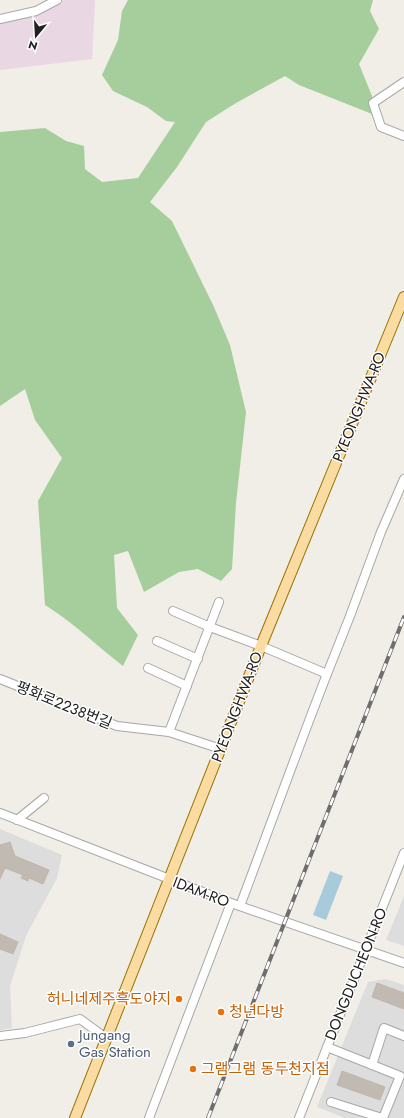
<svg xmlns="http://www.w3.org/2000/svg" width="404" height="1118" font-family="Jost,'Noto Sans KR',sans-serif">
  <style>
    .residential { fill: #dedddd }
    .industrial { fill: #e9d8e4 }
    .forest { fill: #a6ce9c }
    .water { fill: #a8cbdc }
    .building { fill: #c1bab3; stroke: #c1b6a9 }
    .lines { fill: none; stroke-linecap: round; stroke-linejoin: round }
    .minor-casing { stroke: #a7a7a7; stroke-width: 10 }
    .major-casing { stroke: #987504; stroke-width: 12 }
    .minor { stroke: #fff; stroke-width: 8 }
    .major { stroke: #fadca2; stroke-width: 10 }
    .rail-casing { stroke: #6e6e6e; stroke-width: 4 }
    .rail { stroke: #fff; stroke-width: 2.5; stroke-dasharray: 8; stroke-linecap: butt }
    .food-dot { fill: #e8710a; stroke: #fff; stroke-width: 1.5 }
    .service-dot { fill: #5c6f8a; stroke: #fff; stroke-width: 1.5 }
    .labels { text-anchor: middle; stroke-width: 3; stroke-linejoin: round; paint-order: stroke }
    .street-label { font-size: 15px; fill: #202020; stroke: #fff }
    .food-label { font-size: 15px; fill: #c56008; stroke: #fff; text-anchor: start }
    .service-label { font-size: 15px; fill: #4e5e75; stroke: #fff; text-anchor: start }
  </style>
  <rect width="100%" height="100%" fill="#f0eee6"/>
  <g class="residential">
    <polygon points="0,829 62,855 57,878 26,936 10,986 12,1028 0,1030"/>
    <polygon points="404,896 404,946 386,940"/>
    <polygon points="386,979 404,985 404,1118 345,1118 317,1107 368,982"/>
  </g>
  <polygon class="industrial" points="63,0 95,0 92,59 0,70 0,24 38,12"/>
  <path class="forest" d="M128,0H373L370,11L379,29L359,64L372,96V114L299,85L285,76L236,103L206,122L177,167L150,202L172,221L214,307L230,345L246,412L236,503L232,569L221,581L198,569L179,572L144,592L128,551L114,555L117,608L138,635L123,666C97,646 73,622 45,605L38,501L62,458L35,420L25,389L0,406V132L45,128L66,141L84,146L85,169L102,182L138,178L175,122L166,121L147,107L113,91L102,75L118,40L122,11Z"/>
  <polygon class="water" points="330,871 343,876 326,920 313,915"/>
  <g class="building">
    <polygon points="10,842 15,856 49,870 43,884 29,878 28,881 21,878 23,875 5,868 0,879 0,845"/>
    <polygon points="0,934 18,942 13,954 0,949"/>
    <polygon points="377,983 404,993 404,1009 372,997"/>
    <polygon points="342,1071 385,1087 380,1100 337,1085"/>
  </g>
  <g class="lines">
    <defs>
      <g id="minor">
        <polyline points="0,19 36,11 57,0"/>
        <polyline points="404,82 373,103 381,127 404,136"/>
        <polyline points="173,611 210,627 261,646 327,674 350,616 381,532 404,479"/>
        <polyline points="157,641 198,659"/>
        <polyline points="148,668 187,686"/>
        <polyline points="0,679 117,726 169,732 221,749"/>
        <polyline points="169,732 219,602"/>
        <polyline points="0,813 231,903 404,963"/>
        <polyline points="17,820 44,798"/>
        <path d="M240,906C269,829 297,751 327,674"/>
        <polyline points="0,1036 25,1033 80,1019 106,1038"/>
        <polyline points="327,1047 400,1076 383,1118"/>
        <polyline points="372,1065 384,1028 404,1036"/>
        <polyline points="331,1102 382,1118"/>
        <polyline points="149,1118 231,903"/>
        <polyline points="299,1118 404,853"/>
      </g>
      <polyline id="major" points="75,1118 261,646 404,297"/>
    </defs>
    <use href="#minor" class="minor-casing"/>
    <use href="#major" class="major-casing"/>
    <use href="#minor" class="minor"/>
    <use href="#major" class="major"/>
    <defs>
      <polyline id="rail" points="208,1118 404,617"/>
    </defs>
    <use href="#rail" class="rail-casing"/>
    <use href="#rail" class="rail"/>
  </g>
  <g class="food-dot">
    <circle cx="179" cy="999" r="4"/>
    <circle cx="221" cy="1012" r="4"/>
    <circle cx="193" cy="1069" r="4"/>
  </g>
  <circle class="service-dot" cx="71" cy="1044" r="4"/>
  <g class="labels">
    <g class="street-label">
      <text transform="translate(359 407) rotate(-68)" y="5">PYEONGHWA-RO</text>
      <text transform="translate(64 705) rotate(22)" y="5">평화로2238번길</text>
      <text transform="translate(237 707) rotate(-69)" y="5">PYEONGHWA-RO</text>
      <text transform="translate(201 892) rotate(21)" y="5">IDAM-RO</text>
      <text transform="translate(356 974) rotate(-68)" y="5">DONGDUCHEON-RO</text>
    </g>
    <g class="food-label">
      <text x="171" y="1004" text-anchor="end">허니네제주흑도야지</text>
      <text x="229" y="1017">청년다방</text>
      <text x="201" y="1074">그램그램 동두천지점</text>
    </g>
    <g class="service-label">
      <text x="79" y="1040">Jungang<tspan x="79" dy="17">Gas Station</tspan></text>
    </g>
  </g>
  <g transform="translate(36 36) rotate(198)" stroke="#ffffff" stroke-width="3" paint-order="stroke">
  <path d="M0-3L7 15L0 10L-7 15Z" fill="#202020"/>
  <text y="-6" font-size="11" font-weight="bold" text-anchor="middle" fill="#202020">N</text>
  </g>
</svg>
